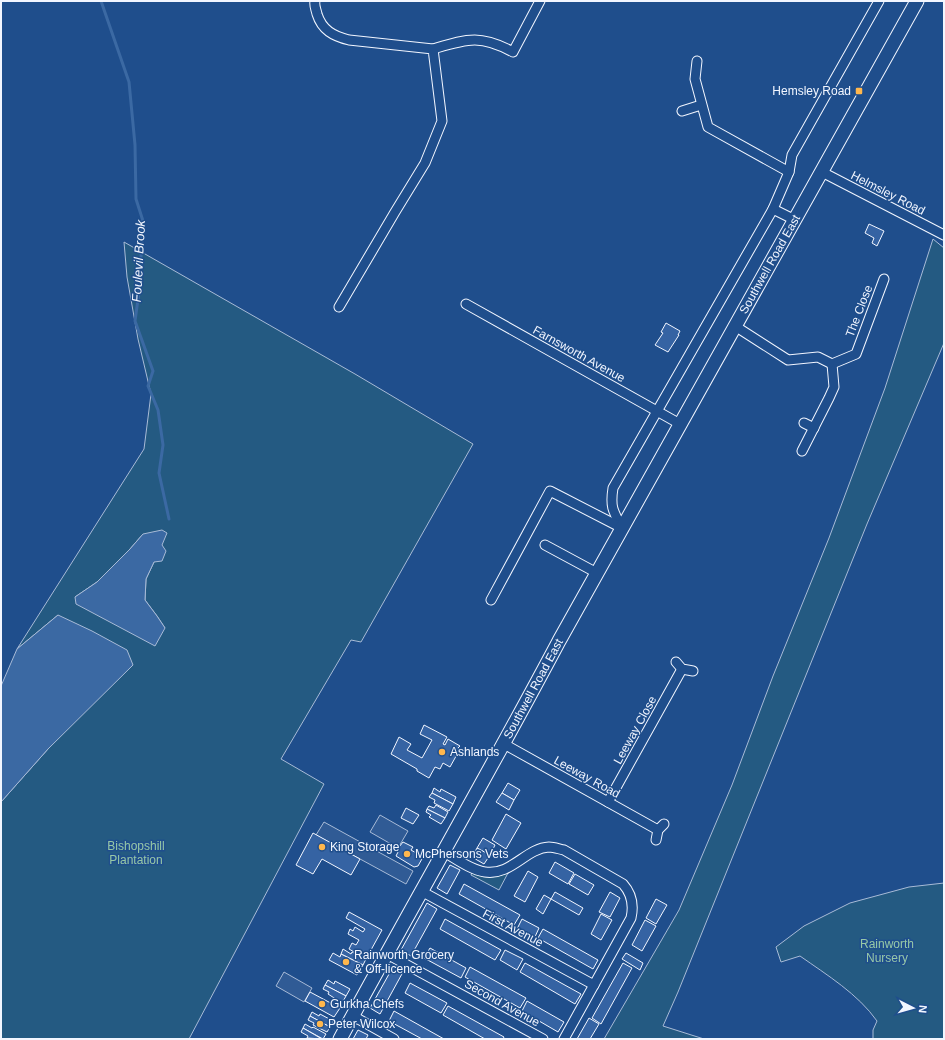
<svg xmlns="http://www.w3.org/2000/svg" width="945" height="1040" font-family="Arial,sans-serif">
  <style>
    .green { fill: #245a82; stroke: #a8bbd7; fill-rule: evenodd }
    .parking { fill: #305b95; stroke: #a8bbd7 }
    .water { fill: #3b69a3; stroke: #a8bbd7 }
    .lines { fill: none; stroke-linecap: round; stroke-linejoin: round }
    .stream { stroke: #3b69a3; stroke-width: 3 }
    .building { fill: #3563a3; stroke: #f2f6ff }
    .minor-casing { stroke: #f2f6ff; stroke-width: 11 }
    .secondary-casing { stroke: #f2f6ff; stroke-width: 15 }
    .minor { stroke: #1f4e8c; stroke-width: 9 }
    .secondary { stroke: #1f4e8c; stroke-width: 13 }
    .poi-dot { fill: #ffb74d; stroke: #1f4e8c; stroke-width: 1.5 }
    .labels { text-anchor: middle; stroke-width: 3; stroke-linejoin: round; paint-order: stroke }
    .poi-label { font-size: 12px; fill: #f2f6ff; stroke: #1f4e8c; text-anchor: start }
    .street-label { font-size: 12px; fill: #f2f6ff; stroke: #1f4e8c }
    .park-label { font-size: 12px; fill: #97c8a6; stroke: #1f4e8c }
    .water-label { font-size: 13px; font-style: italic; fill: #f2f6ff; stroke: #1f4e8c }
  </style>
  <rect width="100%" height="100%" fill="#1f4e8c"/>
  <g class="green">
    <polygon points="933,239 944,248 944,343 867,524 678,992 663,1026 704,1039 604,1039 679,910 732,785 773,676 829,538 885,388"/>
    <path d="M124,242L355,374L473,444L361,642L351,640L281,759L324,784L189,1039H1V802L48,749L58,615L17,649L144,449L151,394L138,339L127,277ZM143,534L154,562L146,579L145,600L157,616L165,628L75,597L97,582L130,549Z"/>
    <path d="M472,872C487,879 492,878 508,873L499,890L471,875Z"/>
    <path d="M944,883V1039H873V1030L877,1021C858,994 827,975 800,956L781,962L776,947L804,926L850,903L909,887Z"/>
  </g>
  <g class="parking">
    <polygon points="380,815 408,831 398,848 370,832"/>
    <polygon points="324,822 413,871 406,884 316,835"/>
    <polygon points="284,972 312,988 304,1002 276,986"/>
  </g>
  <g class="water">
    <polygon points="162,530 167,533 162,545 166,551 162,561 154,562 146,579 145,600 157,616 165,628 155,646 76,604 75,597 97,582 130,549 143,534"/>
    <polygon points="58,615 92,631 127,650 133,665 48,749 1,802 1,686 17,649"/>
  </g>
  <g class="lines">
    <polyline class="stream" points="101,1 129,82 135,145 136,199 143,221 139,292 135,321 153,371 148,386 158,410 163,445 159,473 169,519"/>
  </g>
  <g class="building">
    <polygon points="869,224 884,231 877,246 872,243 874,238 865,233"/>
    <polygon points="666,323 680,331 678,335 679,335 668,352 655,345 663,333 661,332"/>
    <polygon points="424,725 447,737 443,744 445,745 448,739 460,746 458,748 460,749 450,767 443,763 440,769 435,767 429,778 417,771 417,769 391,754 399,737 411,744 407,750 422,758 432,740 420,734"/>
    <polygon points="508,783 520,790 514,800 502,793"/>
    <polygon points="434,788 440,792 441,789 456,797 453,804 432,793"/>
    <polygon points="432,793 453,804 449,811 434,803 435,800 429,797"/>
    <polygon points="502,793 514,800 509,810 496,802"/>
    <polygon points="436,805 448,812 445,818 427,809 429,806 434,808"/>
    <polygon points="406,808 419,815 413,824 401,818"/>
    <polygon points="427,809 445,818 441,824 429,817 431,815 426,812"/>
    <polygon points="506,814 521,823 506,849 492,840"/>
    <polygon points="313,833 360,859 351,875 322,859 313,874 296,865"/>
    <polygon points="483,838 495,845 490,855 477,848"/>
    <polygon points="403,842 413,847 411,850 423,857 418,866 414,867 396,856 398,852 396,851"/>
    <polygon points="477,848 490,855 484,864 472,857"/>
    <polygon points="555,862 574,873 568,884 549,873"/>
    <polygon points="450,865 460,870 447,894 437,888"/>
    <polygon points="528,871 538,877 525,902 514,896"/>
    <polygon points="575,874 594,885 588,895 569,884"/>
    <polygon points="464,884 520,915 514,925 459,894"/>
    <polygon points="555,892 583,908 579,915 551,899"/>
    <polygon points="610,892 620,898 610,917 599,912"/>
    <polygon points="544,895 551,899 543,914 536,909"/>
    <polygon points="656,899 667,905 656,924 646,918"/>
    <polygon points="427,903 437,909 411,956 401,950"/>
    <polygon points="349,912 382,930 366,959 349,949 352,943 356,945 359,940 348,934 350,929 353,931 355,927 363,932 365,929 346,918"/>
    <polygon points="601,914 612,920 601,940 591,934"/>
    <polygon points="445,919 501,950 495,960 440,929"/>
    <polygon points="522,919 539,928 534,939 517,929"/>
    <polygon points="645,920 656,926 642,951 632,945"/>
    <polygon points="543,929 598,960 593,969 538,938"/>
    <polygon points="430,948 466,968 461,978 424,958"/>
    <polygon points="343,949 351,954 352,952 366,959 363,965 341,954"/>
    <polygon points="505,950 523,959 517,970 500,960"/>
    <polygon points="333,953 340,957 341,954 363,965 357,975 329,960"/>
    <polygon points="626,953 643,963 640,970 622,959"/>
    <polygon points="525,963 581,994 575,1004 520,972"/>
    <polygon points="623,963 632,968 601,1024 592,1018"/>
    <polygon points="393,967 403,972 380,1014 370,1008"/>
    <polygon points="470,967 526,998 520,1008 465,977"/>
    <polygon points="328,980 334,984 335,981 350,989 346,996 325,985"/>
    <polygon points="410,983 447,1003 441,1013 405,993"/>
    <polygon points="325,985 346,996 342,1003 328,994 329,992 323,989"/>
    <polygon points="310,992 340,1008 334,1017 305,1001"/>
    <polygon points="527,1001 564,1022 558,1032 522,1011"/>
    <polygon points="448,1006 504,1037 503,1039 485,1039 443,1015"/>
    <polygon points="394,1011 444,1039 422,1039 389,1021"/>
    <polygon points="312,1012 319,1016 320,1014 333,1021 330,1027 310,1016"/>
    <polygon points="310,1016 330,1027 327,1032 313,1025 314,1023 308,1020"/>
    <polygon points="589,1018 599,1024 590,1039 577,1039"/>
    <polygon points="305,1024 312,1028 313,1027 326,1034 323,1039 303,1028"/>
    <polygon points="303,1028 322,1039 307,1038 308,1036 301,1032"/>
    <polygon points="358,1030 368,1035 366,1039 353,1039"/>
  </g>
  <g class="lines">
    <defs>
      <g id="minor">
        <path d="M315,1C314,6 316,9 317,14C322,30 333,36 349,40L433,49L442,121L425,163L395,212L339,307"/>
        <path d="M433,49C467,39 480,34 513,52L540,1"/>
        <polyline points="697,61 695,79 708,127 789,172"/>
        <polyline points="682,111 701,105"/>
        <polyline points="822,172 944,235"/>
        <polyline points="773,209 795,220"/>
        <polyline points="466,304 680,424"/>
        <polyline points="735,326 788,360 818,357 832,364"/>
        <polyline points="804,423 814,428"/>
        <polyline points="802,451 829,398 834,387 832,364 856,354 884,279"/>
        <path d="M622,528C613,511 610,507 613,488L773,209L789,172L792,155L879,1"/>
        <polyline points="545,545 597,573"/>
        <polyline points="491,600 550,491 622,528"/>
        <polyline points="676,662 682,669 693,671"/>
        <polyline points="504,744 658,830"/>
        <polyline points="608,802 682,669"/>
        <polyline points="656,840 658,830 664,824"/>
        <path d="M444,852C456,859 471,870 485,872C511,876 526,848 549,847C554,847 559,849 564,850L623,884C632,894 634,905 631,918L564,1039"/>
        <polyline points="421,891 594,985"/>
        <polyline points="387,954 543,1039"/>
        <polyline points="353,1016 394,1039"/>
      </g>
      <g id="secondary">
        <path id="s1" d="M340,1039C412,906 488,775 559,641L917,1"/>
      </g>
    </defs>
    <use href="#minor" class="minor-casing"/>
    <use href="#secondary" class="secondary-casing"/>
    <use href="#minor" class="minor"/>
    <use href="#secondary" class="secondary"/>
  </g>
  <g class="poi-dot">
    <rect x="855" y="87" width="8" height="8" rx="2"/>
    <circle cx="442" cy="752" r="4"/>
    <circle cx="322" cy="847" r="4"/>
    <circle cx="407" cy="854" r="4"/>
    <circle cx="346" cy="962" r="4"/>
    <circle cx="322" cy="1004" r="4"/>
    <circle cx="320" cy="1024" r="4"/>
  </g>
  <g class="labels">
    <g class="poi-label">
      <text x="851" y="95" text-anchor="end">Hemsley Road</text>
      <text x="450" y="756">Ashlands</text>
      <text x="330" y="851">King Storage</text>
      <text x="415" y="858">McPhersons Vets</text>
      <text x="354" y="959">Rainworth Grocery<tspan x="354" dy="14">&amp; Off-licence</tspan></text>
      <text x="330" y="1008">Gurkha Chefs</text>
      <text x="328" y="1028">Peter Wilcox</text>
    </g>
    <g class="street-label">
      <text transform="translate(888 193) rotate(27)" y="4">Helmsley Road</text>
      <text dy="4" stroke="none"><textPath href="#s1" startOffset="886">Southwell Road East</textPath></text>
      <text transform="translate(859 311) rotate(-69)" y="4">The Close</text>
      <text transform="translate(579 354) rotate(29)" y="4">Farnsworth Avenue</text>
      <text dy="4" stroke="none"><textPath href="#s1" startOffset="400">Southwell Road East</textPath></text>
      <text transform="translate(635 730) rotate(-61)" y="4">Leeway Close</text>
      <text transform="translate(587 777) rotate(29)" y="4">Leeway Road</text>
      <text transform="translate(513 928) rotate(28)" y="4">First Avenue</text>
      <text transform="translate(502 1003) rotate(29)" y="4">Second Avenue</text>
    </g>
    <g class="park-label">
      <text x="136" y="850">Bishopshill<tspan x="136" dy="14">Plantation</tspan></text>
      <text x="887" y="948">Rainworth<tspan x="887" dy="14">Nursery</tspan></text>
    </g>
    <g class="water-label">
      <text transform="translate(138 261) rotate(-87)" y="5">Foulevil Brook</text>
    </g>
  </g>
  <rect width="945" height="1040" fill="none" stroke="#f2f6ff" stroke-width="4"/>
  <g transform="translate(913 1008) rotate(96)" stroke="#1f4e8c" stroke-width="3" paint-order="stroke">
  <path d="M0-3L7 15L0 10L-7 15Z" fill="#f2f6ff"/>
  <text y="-6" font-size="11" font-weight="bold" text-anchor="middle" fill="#f2f6ff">N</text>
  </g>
</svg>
